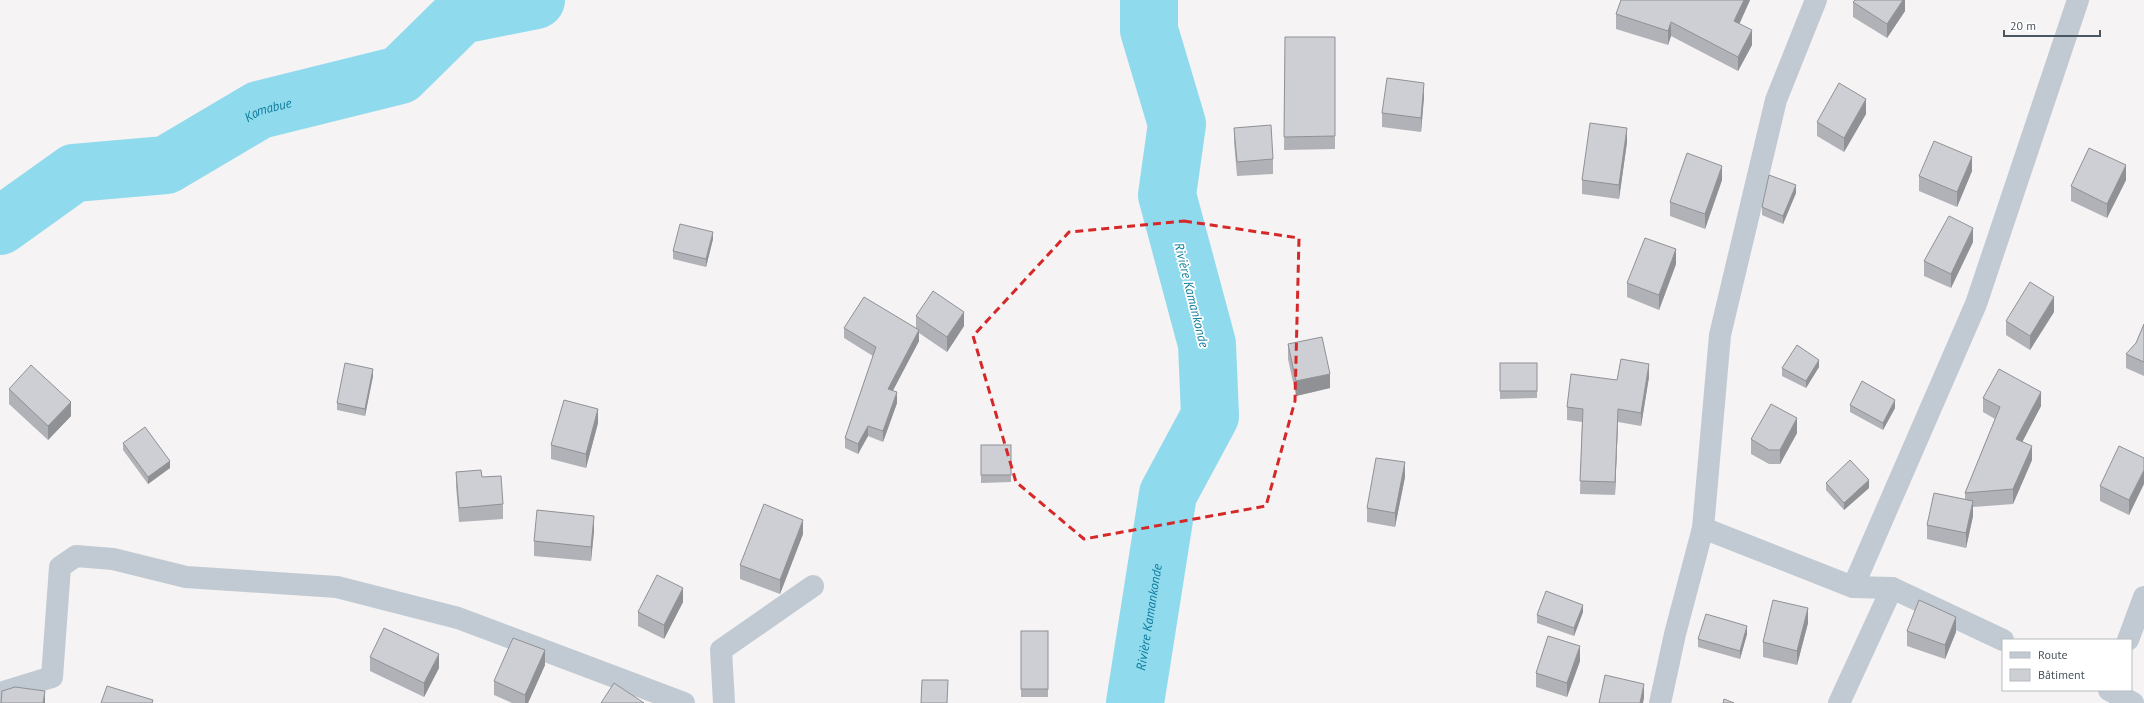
<svg xmlns="http://www.w3.org/2000/svg" width="2144" height="703" font-family="'PT Sans',sans-serif">
  <style>
    .lines { fill: none; stroke-linecap: round; stroke-linejoin: round }
    .river { stroke: #90daee; stroke-width: 58 }
    .minor { stroke: #c1cad2; stroke-width: 22 }
    .wall { fill: #b0b2b7 }
    .shaded-wall { fill: #909195 }
    .building { fill: #cdcfd5; stroke: #909195 }
    .marked { fill: none; stroke: #d62828; stroke-width: 3; stroke-dasharray: 8 5; stroke-linejoin: round }
    .labels { text-anchor: middle; stroke-width: 3.5; stroke-linejoin: round; paint-order: stroke }
    .water-label { font-size: 13px; font-style: italic; fill: #0c7c9b; stroke: #fff }
  </style>
  <rect width="100%" height="100%" fill="#f5f3f3"/>
  <g class="lines">
    <g class="river">
      <path id="s1" d="M0,226L74,173L166,165L259,110L400,75L461,15L536,0"/>
      <path id="s2" d="M1135,703L1168,494L1210,416L1207,344L1167,195L1177,124L1149,30V0"/>
    </g>
    <g class="minor">
      <polyline points="1703,528 1853,587 1892,588 2003,640"/>
      <polyline points="1853,587 1976,304 2078,0"/>
      <polyline points="2128,640 2144,597"/>
      <polyline points="2109,690 2133,703"/>
      <polyline points="0,693 52,677 60,567 76,556 113,559 186,577 337,587 458,618 684,703"/>
      <polyline points="724,703 721,650 813,586"/>
      <polyline points="1660,703 1675,634 1703,528 1720,335 1776,100 1816,0"/>
      <polyline points="1839,703 1892,588"/>
    </g>
  </g>
  <g class="wall">
    <polygon points="1621,0 1750,0 1739,24 1752,45 1738,71 1671,36 1668,45 1616,29 1616,14"/>
    <polygon points="1905,0 1905,11 1887,38 1853,17 1853,2"/>
    <polygon points="1285,37 1335,37 1335,149 1284,150"/>
    <polygon points="1424,97 1421,132 1382,127 1382,113"/>
    <polygon points="1866,114 1844,152 1817,136 1817,122"/>
    <polygon points="1234,128 1273,159 1273,174 1237,176 1234,142"/>
    <polygon points="1627,142 1619,199 1582,194 1582,180"/>
    <polygon points="1972,171 1957,207 1919,191 1919,176"/>
    <polygon points="1722,180 1705,229 1670,216 1670,202"/>
    <polygon points="2126,180 2107,218 2071,201 2071,186"/>
    <polygon points="1796,193 1783,224 1762,215 1762,207"/>
    <polygon points="713,239 706,267 673,259 673,251"/>
    <polygon points="1973,242 1951,288 1924,276 1924,261"/>
    <polygon points="1676,264 1659,310 1627,297 1627,283"/>
    <polygon points="2054,312 2030,350 2006,335 2006,321"/>
    <polygon points="916,316 964,326 947,352 919,333 919,341 893,390 897,403 883,442 868,436 858,454 845,448 845,438 873,356 844,338 844,328 916,328"/>
    <polygon points="2144,324 2144,376 2126,368 2126,354 2136,343"/>
    <polygon points="1288,344 1330,388 1296,396 1288,359"/>
    <polygon points="1500,363 1537,363 1537,398 1500,399"/>
    <polygon points="1819,367 1806,388 1782,376 1782,368"/>
    <polygon points="373,376 365,416 337,410 337,403"/>
    <polygon points="1649,377 1641,426 1618,422 1615,495 1580,494 1582,422 1567,420 1567,407 1617,380"/>
    <polygon points="9,389 71,416 48,440 9,404"/>
    <polygon points="1983,398 2041,406 2022,442 2032,460 2013,504 1973,507 1973,516 1966,548 1927,539 1927,525 1965,499 1965,493 1995,419 1983,412"/>
    <polygon points="1850,405 1895,408 1883,430 1850,412"/>
    <polygon points="598,423 586,468 551,459 551,445"/>
    <polygon points="1797,433 1780,464 1769,464 1751,454 1751,439"/>
    <polygon points="123,443 170,468 148,484 123,450"/>
    <polygon points="981,445 1011,445 1011,482 981,483"/>
    <polygon points="2144,458 2129,515 2100,501 2100,486"/>
    <polygon points="456,472 482,477 503,504 503,519 459,522 456,486"/>
    <polygon points="1405,477 1395,527 1367,522 1367,508"/>
    <polygon points="1826,483 1869,488 1844,510 1826,490"/>
    <polygon points="594,531 591,561 534,556 534,541"/>
    <polygon points="803,534 780,594 740,579 740,565"/>
    <polygon points="683,602 664,639 638,626 638,612"/>
    <polygon points="1583,612 1574,636 1537,623 1537,615"/>
    <polygon points="1808,623 1797,665 1763,657 1763,642"/>
    <rect x="1021" y="631" width="27" height="66"/>
    <polygon points="1907,631 1956,632 1945,659 1907,646"/>
    <polygon points="1747,634 1740,659 1698,647 1698,639"/>
    <polygon points="370,657 439,668 424,697 370,671"/>
    <polygon points="1580,661 1567,697 1536,687 1536,673"/>
    <polygon points="545,665 528,703 512,703 494,695 494,681"/>
  </g>
  <g class="shaded-wall">
    <polygon points="1744,0 1750,0 1734,36 1734,21"/>
    <polygon points="1903,0 1905,0 1905,11 1887,38 1887,24"/>
    <polygon points="1671,22 1671,36 1668,45 1668,31"/>
    <polygon points="1752,30 1752,45 1738,71 1738,57"/>
    <polygon points="1424,83 1424,97 1421,132 1421,118"/>
    <polygon points="1866,99 1866,114 1844,152 1844,138"/>
    <polygon points="1627,128 1627,142 1619,199 1619,185"/>
    <polygon points="1972,157 1972,171 1957,207 1957,192"/>
    <polygon points="2126,165 2126,180 2107,218 2107,204"/>
    <polygon points="1722,166 1722,180 1705,229 1705,214"/>
    <polygon points="1796,185 1796,193 1783,224 1783,216"/>
    <polygon points="1973,228 1973,242 1951,288 1951,274"/>
    <polygon points="713,232 713,239 706,267 706,259"/>
    <polygon points="1676,249 1676,264 1659,310 1659,295"/>
    <polygon points="2054,297 2054,312 2030,350 2030,336"/>
    <polygon points="964,312 964,326 947,352 947,337"/>
    <polygon points="919,330 919,341 888,400 888,389"/>
    <polygon points="1819,360 1819,367 1806,388 1806,381"/>
    <polygon points="1649,364 1649,377 1641,426 1641,413"/>
    <polygon points="373,369 373,376 365,416 365,409"/>
    <polygon points="1330,374 1330,388 1296,396 1296,381"/>
    <polygon points="897,392 897,403 883,442 883,431"/>
    <polygon points="2041,392 2041,406 2016,454 2016,439"/>
    <polygon points="1895,400 1895,408 1883,430 1883,423"/>
    <polygon points="71,402 71,416 48,440 48,426"/>
    <polygon points="598,409 598,423 586,468 586,454"/>
    <polygon points="1618,409 1618,422 1615,495 1615,482"/>
    <polygon points="1797,418 1797,433 1780,464 1780,450"/>
    <polygon points="868,426 868,436 858,454 858,444"/>
    <polygon points="2032,446 2032,460 2013,504 2013,489"/>
    <polygon points="170,461 170,468 148,484 148,477"/>
    <polygon points="1405,462 1405,477 1395,527 1395,513"/>
    <polygon points="2144,470 2144,484 2129,515 2129,500"/>
    <polygon points="1869,480 1869,488 1844,510 1844,503"/>
    <polygon points="1973,501 1973,516 1966,548 1966,533"/>
    <polygon points="594,516 594,531 591,561 591,547"/>
    <polygon points="803,520 803,534 780,594 780,580"/>
    <polygon points="683,588 683,602 664,639 664,625"/>
    <polygon points="1583,605 1583,612 1574,636 1574,628"/>
    <polygon points="1808,608 1808,623 1797,665 1797,651"/>
    <polygon points="1956,617 1956,632 1945,659 1945,645"/>
    <polygon points="1747,626 1747,634 1740,659 1740,651"/>
    <polygon points="1580,646 1580,661 1567,697 1567,683"/>
    <polygon points="545,650 545,665 528,703 525,703 525,695"/>
    <polygon points="439,654 439,668 424,697 424,683"/>
    <polygon points="1644,684 1644,698 1643,703 1640,703"/>
    <polygon points="45,691 45,703 43,703"/>
  </g>
  <g class="building">
    <polygon points="1621,0 1744,0 1734,21 1752,30 1738,57 1671,22 1668,31 1616,14"/>
    <polygon points="1855,0 1903,0 1887,24 1853,2"/>
    <polygon points="1285,37 1335,37 1335,136 1284,137"/>
    <polygon points="1387,78 1424,83 1421,118 1382,113"/>
    <polygon points="1839,83 1866,99 1844,138 1817,122"/>
    <polygon points="1590,123 1627,128 1619,185 1582,180"/>
    <polygon points="1271,125 1273,159 1237,162 1234,128"/>
    <polygon points="1934,141 1972,157 1957,192 1919,176"/>
    <polygon points="2089,148 2126,165 2107,204 2071,186"/>
    <polygon points="1687,153 1722,166 1705,214 1670,202"/>
    <polygon points="1769,175 1796,185 1783,216 1762,207"/>
    <polygon points="1949,216 1973,228 1951,274 1924,261"/>
    <polygon points="680,224 713,232 706,259 673,251"/>
    <polygon points="1645,238 1676,249 1659,295 1627,283"/>
    <polygon points="2030,282 2054,297 2030,336 2006,321"/>
    <polygon points="933,291 964,312 947,337 916,316"/>
    <polygon points="864,297 919,330 888,389 897,392 883,431 868,426 858,444 845,438 876,347 844,328"/>
    <polygon points="2144,324 2144,362 2126,354 2136,343"/>
    <polygon points="1322,337 1330,374 1296,381 1288,344"/>
    <polygon points="1797,345 1819,360 1806,381 1782,368"/>
    <polygon points="1621,359 1649,364 1641,413 1618,409 1615,482 1580,481 1583,409 1567,407 1571,374 1617,380"/>
    <polygon points="345,363 373,369 365,409 337,403"/>
    <rect x="1500" y="363" width="37" height="28"/>
    <polygon points="31,365 71,402 48,426 9,389"/>
    <polygon points="1999,369 2041,392 2016,439 2032,446 2013,489 1965,493 2000,407 1983,398"/>
    <polygon points="1862,381 1895,400 1883,423 1850,405"/>
    <polygon points="564,400 598,409 586,454 551,445"/>
    <polygon points="1771,404 1797,418 1780,450 1769,450 1751,439"/>
    <polygon points="145,427 170,461 148,477 123,443"/>
    <rect x="981" y="445" width="30" height="30"/>
    <polygon points="2119,446 2144,458 2144,470 2129,500 2100,486"/>
    <polygon points="1376,458 1405,462 1395,513 1367,508"/>
    <polygon points="1850,460 1869,480 1844,503 1826,483"/>
    <polygon points="481,470 482,477 501,476 503,504 459,508 456,472"/>
    <polygon points="1934,493 1973,501 1966,533 1927,525"/>
    <polygon points="764,504 803,520 780,580 740,565"/>
    <polygon points="537,510 594,516 591,547 534,541"/>
    <polygon points="657,575 683,588 664,625 638,612"/>
    <polygon points="1546,591 1583,605 1574,628 1537,615"/>
    <polygon points="1773,600 1808,608 1797,651 1763,642"/>
    <polygon points="1919,600 1956,617 1945,645 1907,631"/>
    <polygon points="1706,614 1747,626 1740,651 1698,639"/>
    <polygon points="384,628 439,654 424,683 370,657"/>
    <rect x="1021" y="631" width="27" height="58"/>
    <polygon points="1548,636 1580,646 1567,683 1536,673"/>
    <polygon points="513,638 545,650 525,695 494,681"/>
    <polygon points="1605,675 1644,684 1640,703 1599,703"/>
    <polygon points="922,680 948,680 947,703 921,703"/>
    <polygon points="614,683 644,703 601,703"/>
    <polygon points="107,686 153,700 152,703 101,703"/>
    <polygon points="15,687 45,691 43,703 1,703 2,691"/>
    <polygon points="1724,699 1734,703 1723,703"/>
  </g>
  <path class="marked" d="M1184,221L1299,238L1295,401L1266,506L1084,539L1016,482L973,336L1069,232Z"/>
  <g class="labels">
    <g class="water-label">
      <text dy="5" stroke="none"><textPath href="#s1" startOffset="300">Kamabue</textPath></text>
      <text transform="translate(1192 295) rotate(76)" y="5">Rivière Kamankonde</text>
      <text dy="5" stroke="none"><textPath href="#s2" startOffset="87">Rivière Kamankonde</textPath></text>
    </g>
  </g>
  <rect x="2002" y="639" width="130" height="52" fill="#ffffff" stroke="#b7bbc0"/>
  <rect x="2010" y="652" width="20" height="6" fill="#c1cad2" stroke="#b7bbc0"/>
  <text x="2038" y="659" font-size="12" fill="#4a5661">Route</text>
  <rect x="2010" y="669" width="20" height="12" fill="#cdcfd5" stroke="#b7bbc0"/>
  <text x="2038" y="679" font-size="12" fill="#4a5661">Bâtiment</text>
  <path d="M2004 30v6h96v-6" fill="none" stroke="#4a5661" stroke-width="2"/>
  <text x="2010" y="30" font-size="12" fill="#4a5661" stroke="#ffffff" stroke-width="3" paint-order="stroke">20 m</text>
</svg>
